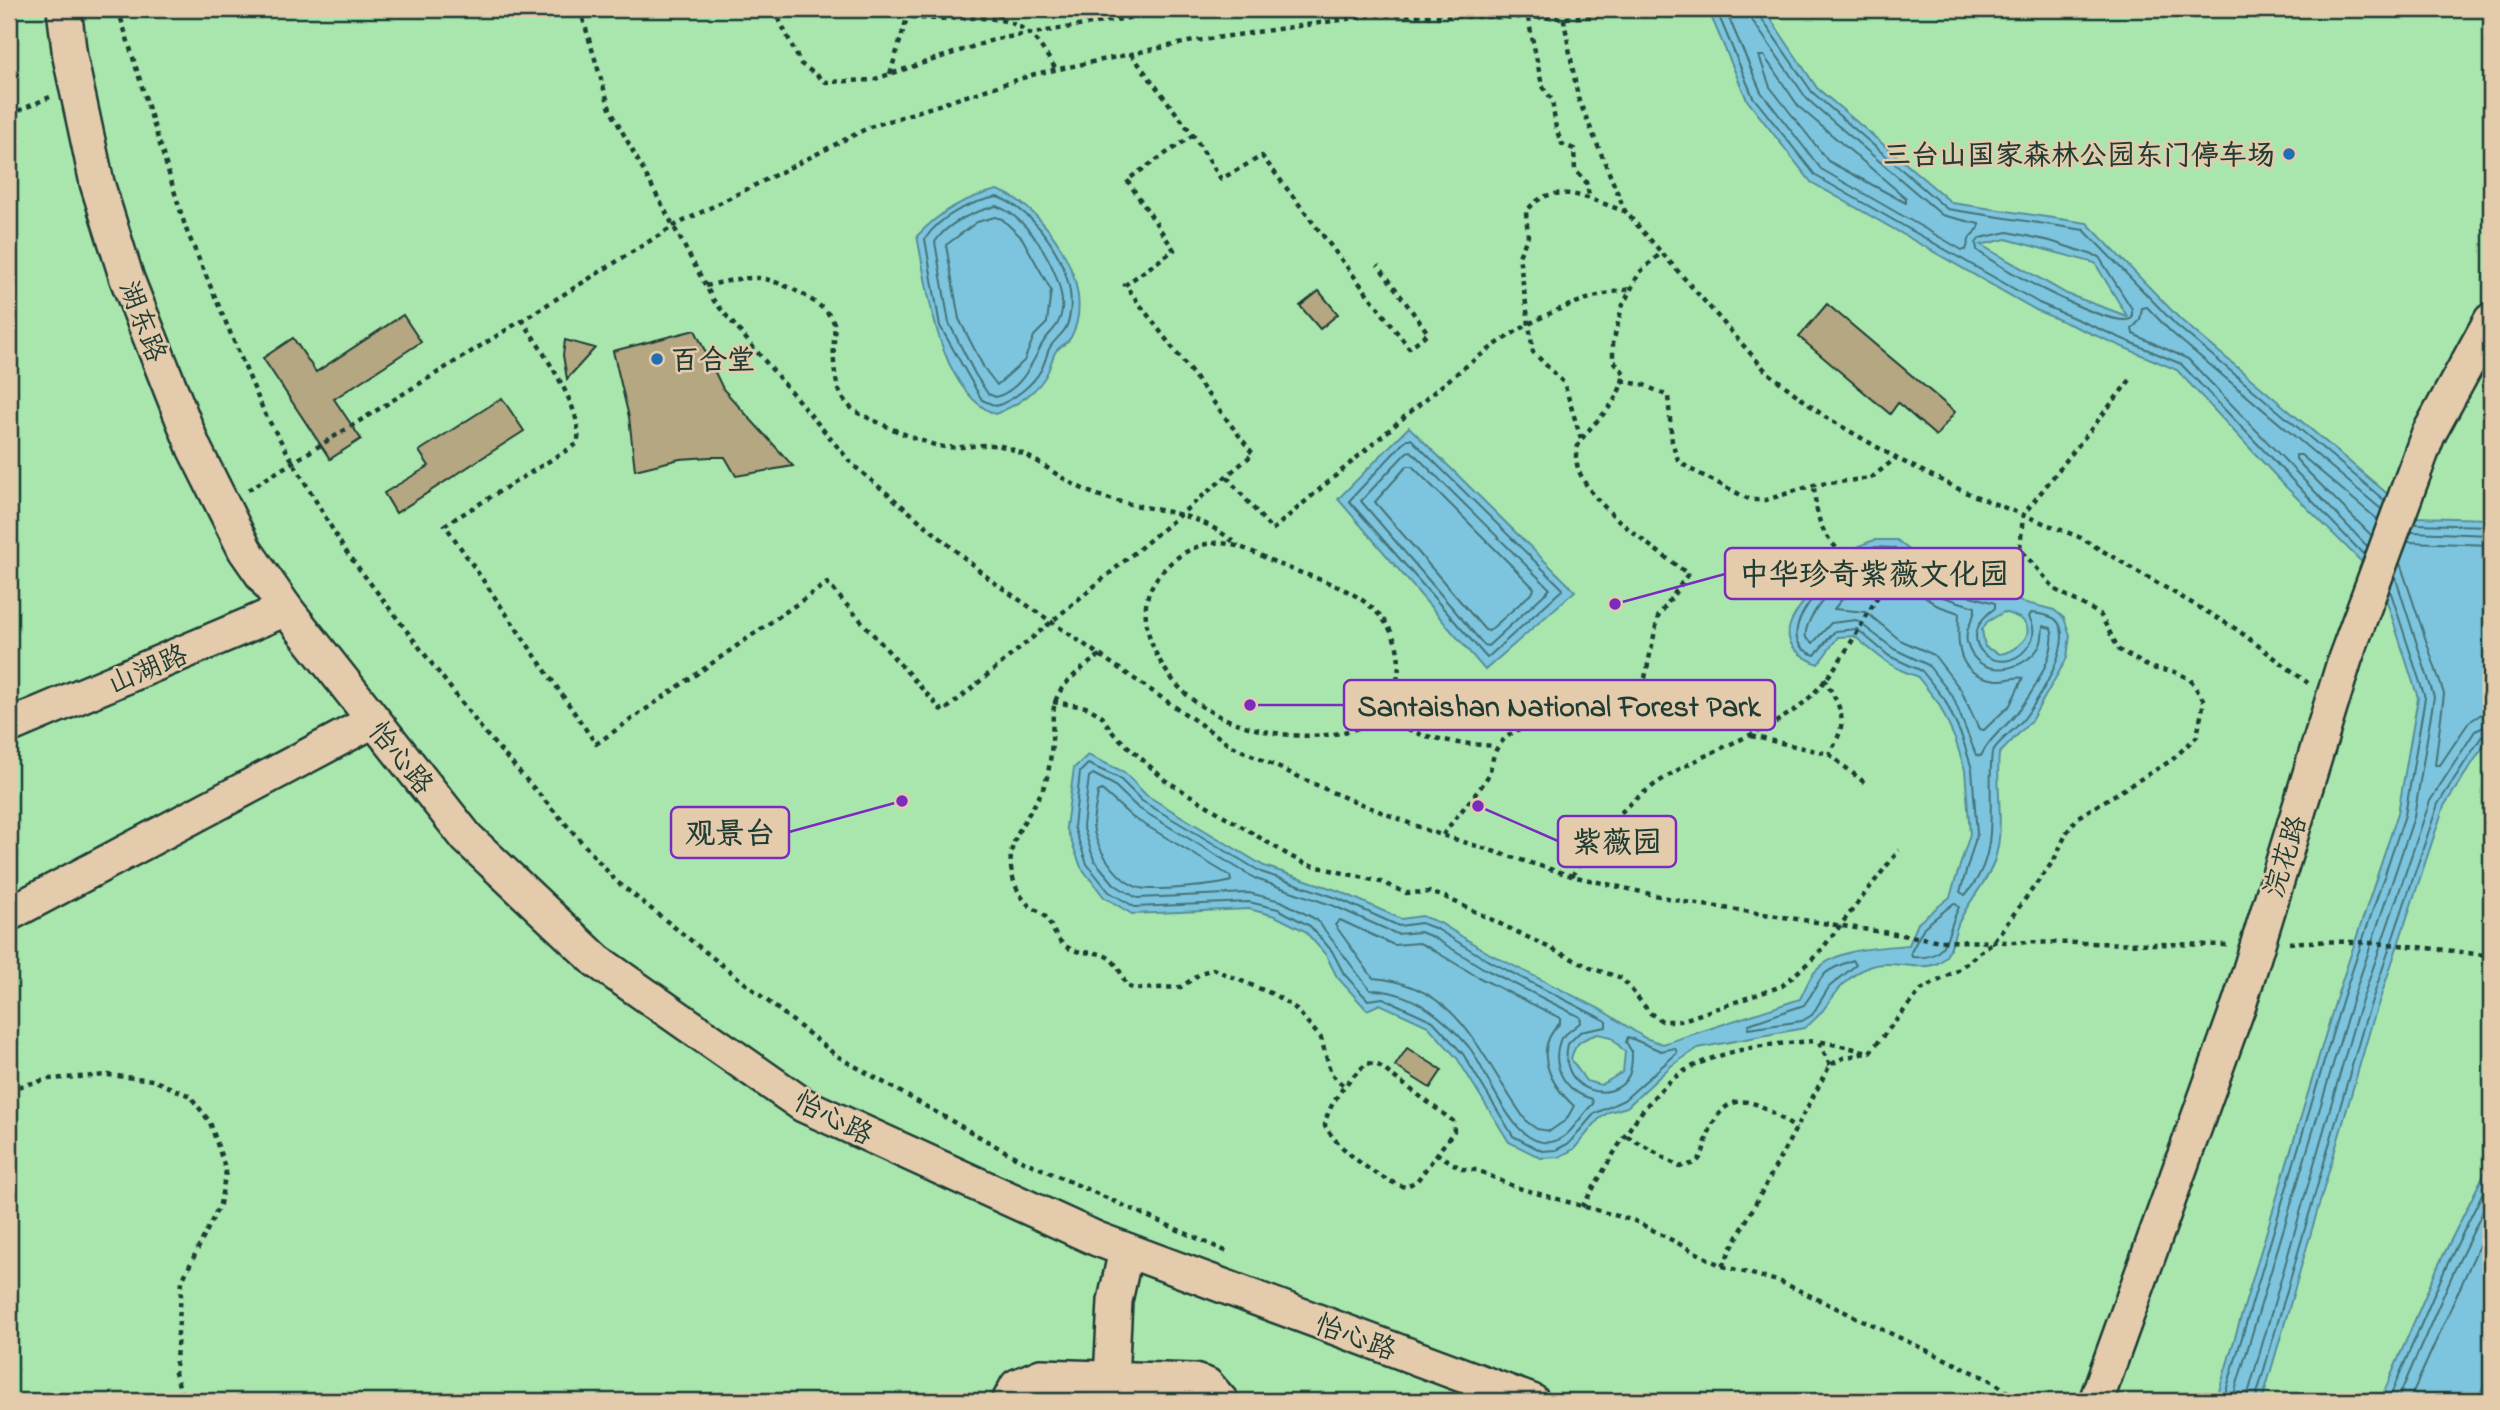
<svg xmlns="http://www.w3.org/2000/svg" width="2500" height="1410" font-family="'Indie Flower','LXGW WenKai TC',sans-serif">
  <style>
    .green { fill: #a9e6ad; stroke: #649270; stroke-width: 2 }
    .water { fill: #7dc5de; stroke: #578f9a; stroke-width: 2; fill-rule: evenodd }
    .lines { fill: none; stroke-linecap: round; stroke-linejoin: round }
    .shore { stroke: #457378; stroke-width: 2 }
    .building { fill: #b4a781; stroke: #1f3d34; stroke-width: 2 }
    .minor-casing { stroke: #1f3d34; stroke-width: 38 }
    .path { stroke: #1f3d34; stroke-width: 4.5; stroke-dasharray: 5 5; stroke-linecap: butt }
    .minor { stroke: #e4cbac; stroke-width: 33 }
    .poi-dot { fill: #1f6fb2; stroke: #e4cbac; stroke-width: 2.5 }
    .labels { text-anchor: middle; stroke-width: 5; stroke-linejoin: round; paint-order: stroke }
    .poi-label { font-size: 28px; font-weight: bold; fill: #1f3d34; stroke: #e4cbac; text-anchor: end }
    .street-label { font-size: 28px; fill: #1f3d34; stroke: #e4cbac }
    .leader { fill: none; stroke: #7b2cbf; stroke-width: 2.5 }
    .callout-dot { fill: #7b2cbf; stroke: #e4cbac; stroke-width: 2.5 }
    .callout { fill: #e4cbac; stroke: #7b2cbf; stroke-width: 2.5 }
    .callout-label { font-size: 30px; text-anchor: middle; font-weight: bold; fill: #1f3d34 }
  </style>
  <rect width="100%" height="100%" fill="#e5cba9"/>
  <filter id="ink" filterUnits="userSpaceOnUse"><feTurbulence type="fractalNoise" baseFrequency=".0143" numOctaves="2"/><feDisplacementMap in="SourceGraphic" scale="14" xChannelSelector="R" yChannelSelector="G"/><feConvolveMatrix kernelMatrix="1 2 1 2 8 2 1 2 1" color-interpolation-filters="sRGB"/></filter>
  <g filter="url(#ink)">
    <rect class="green" x="9" y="9" width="2482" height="1392"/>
    <g class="water">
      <path d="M1708,9H1764L1817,88L1952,203L2087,223L2181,320L2415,517L2491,519V735L2444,806L2372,1023L2262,1401H2216L2337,996L2398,813L2418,698L2380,580L2287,488L2177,370L2036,310L1811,182L1747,100ZM2006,239L2095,263L2127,316L2067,294L1981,245Z"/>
      <path d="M997,190C1044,205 1099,287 1071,337C1068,343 1060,346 1056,351C1052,357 1051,365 1048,371C1040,391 1014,407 995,414C938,390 928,289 917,236C941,211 964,198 997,190Z"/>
      <polygon points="1409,427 1575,591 1485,670 1338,499"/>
      <path d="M1875,540H1897L1949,583L2054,610L2064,618L2070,635L2067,658L2031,721L1999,754C1995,791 2008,837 1990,871C1981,889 1967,904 1959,922C1953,935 1952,956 1938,963C1918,973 1888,956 1864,969C1833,985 1828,1013 1804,1028L1698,1048L1671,1066L1627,1107L1609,1112L1598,1120L1574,1149L1559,1157L1541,1158L1509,1142L1457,1058L1428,1026L1380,1004L1367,1010L1337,977L1326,955L1305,931L1275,916L1249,909L1132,914L1104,897L1081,867L1066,827L1074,768L1088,755L1124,772L1146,795L1264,866L1339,891L1401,919L1422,916L1440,923L1490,954L1600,1009L1645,1038L1663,1044L1800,999C1804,991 1808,981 1813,974C1835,947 1878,948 1909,945L1918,923L1950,897L1970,834L1965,770L1955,739L1939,704L1917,676C1891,669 1874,652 1854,636L1838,637L1818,664C1768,643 1791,616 1817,586C1834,566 1849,547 1875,540ZM2004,612C2009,614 2016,616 2021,619C2040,633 2014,653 1999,654L1985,647L1982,630L1987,622ZM1598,1034L1611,1037L1625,1052L1623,1072L1601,1085L1586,1081L1571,1059C1575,1042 1582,1039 1598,1034Z"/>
      <polygon points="2491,1160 2491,1375 2475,1401 2380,1401 2439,1264"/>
    </g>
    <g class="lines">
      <g class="shore">
        <polyline points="1716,9 1753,97 1816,176 2039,303 2181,364 2364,555"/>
        <polyline points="1725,9 1761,92 1821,169 1962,250 1966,250 1970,237 1979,228 1979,224 1942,215 1807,99 1752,20 1749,9"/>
        <polyline points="1758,9 1759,15 1812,92 1947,209 2084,230 2176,325 2384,500"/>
        <polygon points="1759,56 1764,56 1799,107 1906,198 1906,203 1828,161 1770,87"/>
        <path d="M997,197C1037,210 1077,271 1070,313C1067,336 1057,334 1049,349C1046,356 1045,363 1041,370C1033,385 1012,401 996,406L982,400L940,326L925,239C941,215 970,202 997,197Z"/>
        <path d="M996,206C1029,216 1065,276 1062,310C1060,328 1048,332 1041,346C1031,366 1020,390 996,397L988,394L975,374L949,323L935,242C948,222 973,212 996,206Z"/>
        <polygon points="995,217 1002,219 1022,238 1051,290 1047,323 1034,336 1024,361 997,385 984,368 959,319 946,245 977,222"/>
        <path d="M2008,232L2050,241L2099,257L2132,309V318C2115,332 1995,266 1977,250L1976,243L1980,238Z"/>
        <polygon points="1411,439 1563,589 1487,658 1349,501 1407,439"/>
        <polygon points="1411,451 1550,589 1488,646 1484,645 1361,501 1407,452"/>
        <polygon points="1407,466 1412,466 1534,588 1533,592 1489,631 1485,630 1375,502"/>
        <polyline points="2415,524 2491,526"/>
        <polyline points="2411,532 2491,535"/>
        <polyline points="2371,535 2306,470 2296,459 2296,455 2301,455 2377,519"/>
        <polyline points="2408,542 2491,545"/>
        <polyline points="2367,546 2188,359 2133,334 2132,329 2140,320 2142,308 2147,307 2171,332 2381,509"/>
        <path d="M1875,547L1895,548L1946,589L1995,603V608C1948,641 2000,682 2027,648C2035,638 2035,627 2029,617L2031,613C2039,614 2052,615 2057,621C2075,642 2039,698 2026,716C2016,730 2001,738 1992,752C1986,803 2003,854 1965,895L1960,892L1977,834L1972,769L1962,737L1945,700L1922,671L1889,656L1857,629L1835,631L1815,655C1758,637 1848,555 1875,547Z"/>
        <path d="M1877,556L1892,557L1943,597L1975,607C1976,618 1964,627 1967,642C1975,679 2022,674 2039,647C2043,641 2042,633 2043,626L2051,628C2059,650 2031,696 2016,714C2004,729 1989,738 1981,756L1976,755L1953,697L1928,665L1894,649L1856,620L1831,623L1813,643L1806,638C1801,615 1855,562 1877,556Z"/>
        <polyline points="2400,563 2444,694 2435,765 2440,765 2469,722 2480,715 2491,713"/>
        <path d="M1879,566L1888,567L1936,605L1959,613C1958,643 1954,676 1997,680C2006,681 2016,676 2023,678L2010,705L1984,730L1979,729L1961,690L1934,655L1900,640L1866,612L1834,609L1861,576Z"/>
        <path d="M1088,764L1119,778L1142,801L1261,872L1337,898L1399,926L1421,923L1437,929L1487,960L1606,1021V1027L1580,1032L1568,1044C1557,1091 1614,1107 1629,1075C1632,1069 1632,1059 1632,1052L1626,1042L1628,1037L1661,1051L1675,1048L1677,1053L1624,1100L1594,1114L1569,1143L1556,1150L1542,1151L1513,1136L1463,1054L1433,1021L1383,998L1368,1000L1344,974L1332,951L1310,926L1278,909L1249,902L1135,907L1109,892L1087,864L1074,827L1080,772Z"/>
        <path d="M1093,774L1114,785L1138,808L1256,879L1334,906L1397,934L1420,932L1433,937L1483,968L1580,1017L1581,1022L1561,1038C1550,1066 1564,1091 1592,1099L1593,1104C1580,1115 1572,1136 1555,1141C1514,1154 1488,1071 1469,1047C1443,1016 1410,990 1370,990L1317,920L1281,901L1249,893L1137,898L1115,885L1094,860L1083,826L1089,777Z"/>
        <path d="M1102,790L1132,817L1230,876L1231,881C1217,886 1155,891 1140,888C1117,882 1095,847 1093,825C1093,815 1097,802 1098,792Z"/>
        <path d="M1954,903L1959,907C1945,934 1950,961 1912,957L1911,952L1924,927Z"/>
        <path d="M1340,920L1394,945L1419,943L1428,947L1478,977L1560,1018V1023C1532,1050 1550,1084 1574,1106L1566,1120L1550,1131L1537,1129L1527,1122C1482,1062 1463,985 1373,978L1335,925Z"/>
        <path d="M1853,960L1856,965L1829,987L1812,1015L1802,1021L1748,1029L1749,1024L1804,1005C1826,976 1813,975 1853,960Z"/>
        <polyline points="2223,1401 2343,998 2405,815 2425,698 2390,590"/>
        <polyline points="2232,1401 2352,1001 2414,817 2434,697 2395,576"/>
        <polyline points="2246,1401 2356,1018 2430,801 2475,731 2491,724"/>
        <polyline points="2255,1401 2365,1021 2438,804 2482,736 2491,732"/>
        <polyline points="2388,1401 2446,1267 2491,1176"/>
        <polyline points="2397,1401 2454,1271 2491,1195"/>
        <polyline points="2409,1401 2491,1219"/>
      </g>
    </g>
    <g class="building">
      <polygon points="1319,291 1338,314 1320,329 1300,306"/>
      <polygon points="1827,304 1955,412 1936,436 1898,403 1890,414 1799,337"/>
      <polygon points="403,315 421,342 334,399 361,439 330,459 263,358 293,338 316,372"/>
      <polygon points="695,330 723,389 793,466 736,476 725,457 710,457 680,459 635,470 629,417 613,351"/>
      <polygon points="565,340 595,348 567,379 563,355"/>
      <polygon points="502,398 524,431 396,513 384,493 429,466 419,451"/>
      <polygon points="1407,1048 1442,1070 1430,1088 1395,1066"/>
    </g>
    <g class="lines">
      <defs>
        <g id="minor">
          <polyline points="64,9 70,57 97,183 127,279 194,448 245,550 286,609 467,838 597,961 803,1105 1097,1239 1532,1401"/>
          <polyline points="9,726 286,609"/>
          <polyline points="9,914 373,721"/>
          <polyline points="1111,1379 1115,1301 1126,1250"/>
          <polyline points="1009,1401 1017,1386 1041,1376 1194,1381 1207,1385 1221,1401"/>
          <polyline points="2096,1401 2240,1002 2345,659 2428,435 2491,320"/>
        </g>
      </defs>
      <use href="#minor" class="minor-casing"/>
      <g class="path">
        <polyline points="118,9 186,229 265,414 344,549 485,733 616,881 837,1056 1017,1158 1230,1253"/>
        <polyline points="580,9 610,109 714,301 853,465 992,581 1232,746 1336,794 1429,831 1572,876 1685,902 1941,941 2227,945"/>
        <polyline points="774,9 801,64 826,82 872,80 996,39 1185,9"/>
        <path d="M892,9C933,33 991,1 1030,34C1040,43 1048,58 1056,69"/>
        <polyline points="989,9 1002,18"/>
        <polyline points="1562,9 1578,98 1625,211 1766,371 1825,417 1896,458 1965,492 2079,537 2236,629 2308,683"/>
        <polyline points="1528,18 1542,85 1552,100 1556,129 1562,144 1574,149 1575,170 1586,182 1590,199"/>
        <polyline points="1131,54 1193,135 1221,179 1262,156 1409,348 1428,333 1378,265"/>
        <polyline points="890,74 907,18"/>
        <polyline points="9,115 50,97"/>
        <path d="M706,286C723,282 741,277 759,278C779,280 827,303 834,323C835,328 834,334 834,339C833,366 833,400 860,414C884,425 914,440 939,446C961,451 986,440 1008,448C1034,456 1053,474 1077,486C1131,515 1191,501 1238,546"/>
        <path d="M522,319C539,348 587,412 577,444L445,525L596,744L827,583L943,712L1253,454L1125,285L1174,250L1127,180L1193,135"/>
        <polyline points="1622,381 1644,385 1668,396 1672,442 1678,460 1688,468 1751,500 1766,500 1814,485 1871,478 1896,458"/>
        <path d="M1581,439L1564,383L1533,352L1519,256L1528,236L1526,212C1552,177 1590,200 1624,211"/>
        <path d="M1227,477L1272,530C1315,493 1359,456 1402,419C1473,359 1535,304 1630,289"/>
        <polyline points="248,490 674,226 870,127 1035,74 1188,42 1375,15 1564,18 1696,9"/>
        <path d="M1100,655C1034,702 1061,705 1048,773C1042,803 1015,825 1011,854C1009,873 1016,895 1031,907C1035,910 1040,911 1044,915C1051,923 1054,935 1061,942C1085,966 1108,933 1126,986L1135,989L1181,987L1201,973L1213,969L1275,995L1295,1008L1321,1038L1331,1074L1346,1088"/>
        <path d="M1824,678C1842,711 1850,720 1829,754"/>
        <polyline points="1053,702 1086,707 1101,715 1113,733 1165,780 1290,856 1306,864 1381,882 1406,893 1429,892 1445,897 1593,969 1622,978 1650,1013 1662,1021 1680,1021 1782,986 1818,954 1899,850"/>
        <path d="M1380,717C1415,667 1400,617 1345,590C1327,581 1306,575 1286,567C1266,559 1244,545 1221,543C1189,540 1149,574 1146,605C1142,645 1174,692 1208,710C1254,737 1335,748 1380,717L1422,735L1458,743L1495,746"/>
        <polyline points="1751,736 1829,754 1865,783"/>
        <path d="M1443,835C1455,817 1470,802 1483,784C1497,766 1486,751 1511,734C1551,706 1609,712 1645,678L1658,617L1688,574C1658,550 1552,484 1581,440C1598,416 1619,406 1624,373L1613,360V343L1622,307L1639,273L1661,253"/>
        <path d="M1572,876C1609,816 1645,784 1709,754C1742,738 1779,725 1807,700C1840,669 1862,622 1885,584C1839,549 1817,547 1814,485"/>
        <path d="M2289,943C2356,938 2424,947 2491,956"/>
        <path d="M1368,1063L1378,1065L1453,1121L1454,1131L1417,1181L1405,1187C1378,1179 1340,1151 1325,1126C1326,1106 1351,1075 1368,1063Z"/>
        <polyline points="1830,1065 1818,1041 1869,1052"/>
        <polyline points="9,1089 49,1079 108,1075 153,1080 190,1096 210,1122 226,1171 220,1204 182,1281 175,1373 184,1401"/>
        <path d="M1627,1136L1680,1167C1684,1165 1692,1165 1696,1162C1704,1156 1704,1146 1707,1138C1727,1080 1760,1102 1796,1129"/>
        <polyline points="1436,1153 1462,1169 1477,1170 1515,1187 1635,1221 1722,1266 1781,1282 1992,1381 2020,1401"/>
        <path d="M1582,1207C1608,1165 1642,1095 1686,1070C1726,1048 1774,1043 1818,1041"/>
        <polyline points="1722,1266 1830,1065 1843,1058 1870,1052 1921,990 1958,970 1993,942 2054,860 2067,832 2078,817 2172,760 2197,736 2204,701 2190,679 2175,672 2151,668 2119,650 2100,614 2056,590 2020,549 2023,515 2130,380"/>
      </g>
      <use href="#minor" class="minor"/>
    </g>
  </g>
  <g class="poi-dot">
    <circle cx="2289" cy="154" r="7"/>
    <circle cx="657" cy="359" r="7"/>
  </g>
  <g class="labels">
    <g class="poi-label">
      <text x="2275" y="164">三台山国家森林公园东门停车场</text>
      <text x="671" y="369" text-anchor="start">百合堂</text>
    </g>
    <g class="street-label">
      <text transform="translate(144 321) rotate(69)" y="10">湖东路</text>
      <text transform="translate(147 668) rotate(-23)" y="10">山湖路</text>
      <text transform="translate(402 757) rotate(51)" y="10">怡心路</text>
      <text transform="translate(2284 856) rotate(-73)" y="10">浣花路</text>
      <text transform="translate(834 1117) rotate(27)" y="10">怡心路</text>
      <text transform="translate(1356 1336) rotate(20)" y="10">怡心路</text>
    </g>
  </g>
  <path class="leader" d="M1615 604L1725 574M1250 705L1344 705M902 801L789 832M1478 806L1558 841"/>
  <g class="callout-dot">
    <circle cx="1615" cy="604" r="7"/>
    <circle cx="1250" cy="705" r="7"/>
    <circle cx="902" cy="801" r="7"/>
    <circle cx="1478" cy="806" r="7"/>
  </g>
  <g class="callout">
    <rect x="1725" y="548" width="298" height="51" rx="7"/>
    <rect x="1344" y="680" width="431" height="50" rx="7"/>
    <rect x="671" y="807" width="118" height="51" rx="7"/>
    <rect x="1558" y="816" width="118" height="51" rx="7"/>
  </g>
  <g class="callout-label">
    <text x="1874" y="584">中华珍奇紫薇文化园</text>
    <text x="1559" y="716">Santaishan National Forest Park</text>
    <text x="730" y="843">观景台</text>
    <text x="1617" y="852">紫薇园</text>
  </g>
  <rect width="2500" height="1410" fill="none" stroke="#e4cbac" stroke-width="35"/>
  <rect x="18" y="18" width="2465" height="1375" fill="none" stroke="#1f3d34" stroke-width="2.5" filter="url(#ink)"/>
</svg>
